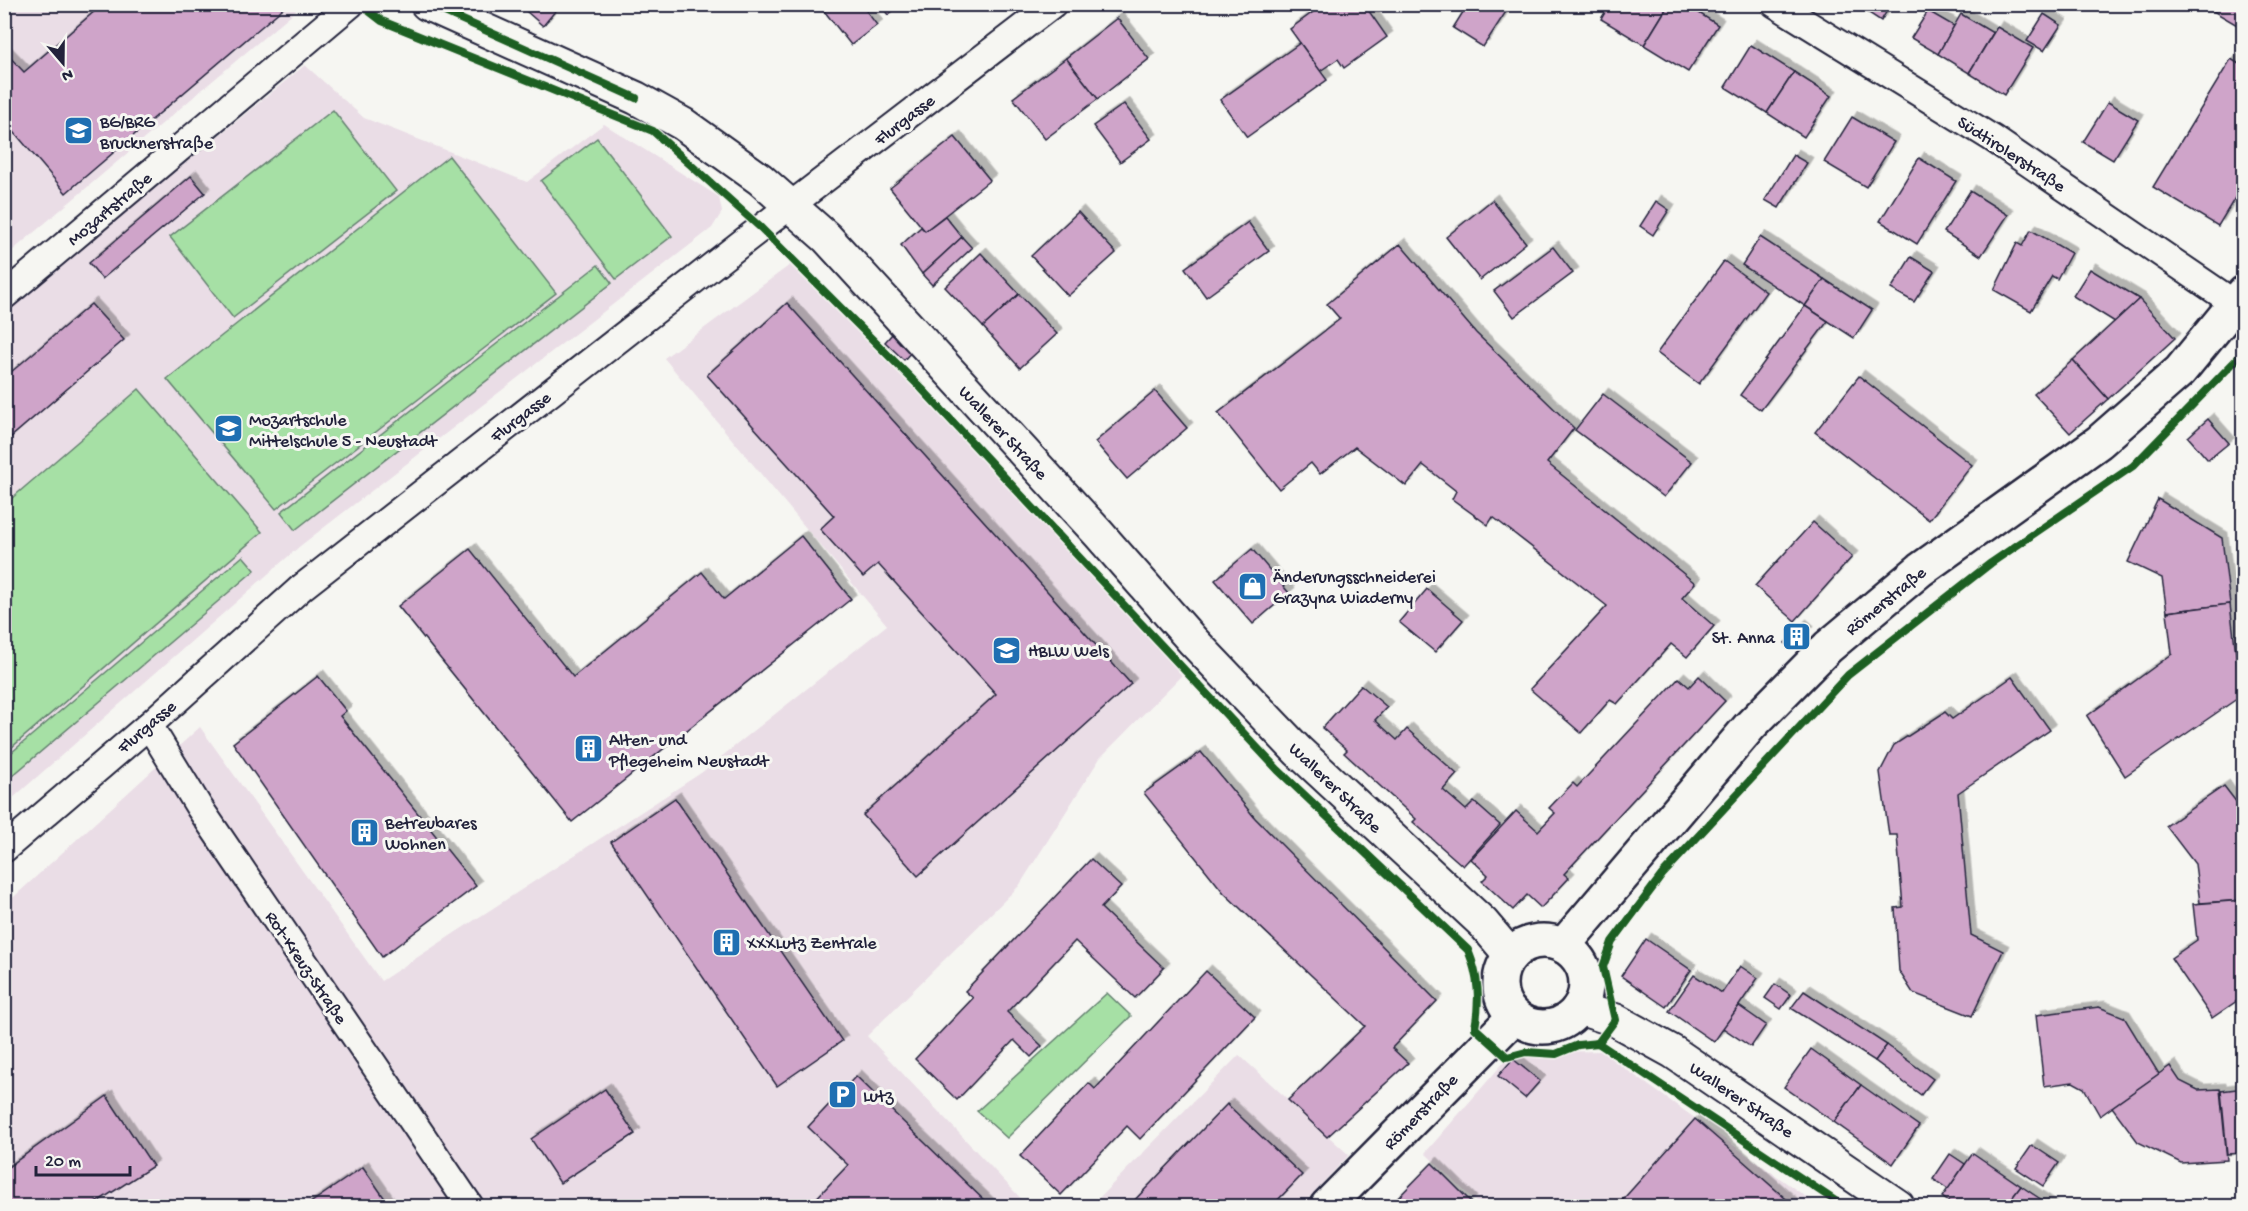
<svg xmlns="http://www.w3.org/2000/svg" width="2248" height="1211" font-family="'Gochi Hand',sans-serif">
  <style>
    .built { fill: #eadde6 }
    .green { fill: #a6e0a5; stroke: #648170; stroke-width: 1.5 }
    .building { fill: #cfa4c9; stroke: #22223b; stroke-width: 1.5; filter: url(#shadow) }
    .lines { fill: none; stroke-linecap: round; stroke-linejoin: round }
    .minor-casing { stroke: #22223b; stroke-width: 30 }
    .tertiary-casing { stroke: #22223b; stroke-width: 36 }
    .secondary-casing { stroke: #22223b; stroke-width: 38 }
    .minor { stroke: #f6f6f2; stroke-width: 26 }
    .tertiary { stroke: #f6f6f2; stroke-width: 32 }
    .secondary { stroke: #f6f6f2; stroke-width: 33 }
    .cycleway-casing { stroke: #f6f6f2; stroke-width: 11 }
    .cycleway { stroke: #1b5e20; stroke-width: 8 }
    .labels { text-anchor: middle; stroke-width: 6; stroke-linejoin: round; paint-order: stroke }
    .street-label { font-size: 18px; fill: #22223b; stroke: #f6f6f2 }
    .poi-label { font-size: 18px; fill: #22223b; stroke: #f6f6f2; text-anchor: start }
  </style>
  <defs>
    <filter id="shadow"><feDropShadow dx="5.5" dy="-5.5" stdDeviation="0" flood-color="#0004"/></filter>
  </defs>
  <rect width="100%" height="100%" fill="#f6f6f2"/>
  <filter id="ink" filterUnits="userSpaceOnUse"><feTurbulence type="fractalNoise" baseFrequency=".0167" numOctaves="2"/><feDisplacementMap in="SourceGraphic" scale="12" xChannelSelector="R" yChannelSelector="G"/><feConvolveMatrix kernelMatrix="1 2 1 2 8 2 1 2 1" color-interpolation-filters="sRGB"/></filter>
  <g filter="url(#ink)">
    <g class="built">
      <polygon points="5,5 302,5 5,257"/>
      <polygon points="305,65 364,118 527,182 604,124 719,197 722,212 712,228 300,546 5,805 5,311"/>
      <polygon points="790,265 954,423 1182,675 1100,758 1019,886 867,1036 1028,1206 5,1206 5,905 200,727 381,981 701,773 887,625 664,358"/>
      <polygon points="1600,1051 1819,1206 1480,1206 1425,1153 1512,1053"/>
      <polygon points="1239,1055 1349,1155 1301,1206 1091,1206"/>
    </g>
    <g class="green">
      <polygon points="333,110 396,191 233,318 170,237"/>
      <polygon points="597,138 672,236 616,279 541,181"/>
      <polygon points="449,156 556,293 276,509 167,379"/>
      <polygon points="598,265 612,283 295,530 281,512"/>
      <polygon points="139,389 262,532 5,753 5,504"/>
      <polygon points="243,556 255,570 5,782 5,758"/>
      <polygon points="1107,993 1131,1016 1007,1138 977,1111"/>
    </g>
    <g class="building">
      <polygon points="103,4 288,4 66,193 9,126 4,130 4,51 24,72"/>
      <polygon points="518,4 561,4 543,26"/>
      <polygon points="824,4 861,4 877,25 851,45 821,7"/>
      <polygon points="880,4 901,4 888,15"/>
      <polygon points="1324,4 1364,4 1387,37 1344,68 1338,59 1320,71 1290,29"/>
      <polygon points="1468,4 1511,4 1483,47 1453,28"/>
      <polygon points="1610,4 1669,4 1644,45 1601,19"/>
      <polygon points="1669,4 1685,4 1718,25 1688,72 1644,45"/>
      <polygon points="1855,4 1891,4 1881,21"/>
      <polygon points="2201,4 2244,4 2244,29"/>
      <polygon points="1928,11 1954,26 1938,54 1911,38"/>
      <polygon points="1961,14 1993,33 1969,73 1938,54"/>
      <polygon points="2044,14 2061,25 2044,51 2027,41"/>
      <polygon points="1117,18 1149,59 1098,99 1066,58"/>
      <polygon points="1997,27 2033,48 2004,95 1969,73"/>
      <polygon points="1300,43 1327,80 1247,137 1220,100"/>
      <polygon points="1751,45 1794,72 1767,113 1725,87"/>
      <polygon points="1066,58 1098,99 1045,139 1013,98"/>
      <polygon points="2231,59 2244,67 2244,183 2218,226 2153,187"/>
      <polygon points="1794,72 1831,96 1804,137 1767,113"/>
      <polygon points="2108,102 2138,120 2113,160 2083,142"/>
      <polygon points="1124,104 1151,139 1120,162 1093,126"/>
      <polygon points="1852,117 1894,142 1866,187 1824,162"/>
      <polygon points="955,137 990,180 925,231 890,188"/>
      <polygon points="1793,155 1807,163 1779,208 1765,200"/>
      <polygon points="1919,158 1956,181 1917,244 1880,221"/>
      <polygon points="191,176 205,193 102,279 89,263"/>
      <polygon points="1970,191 2008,215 1981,256 1944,232"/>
      <polygon points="1492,200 1526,243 1480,280 1446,237"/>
      <polygon points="1656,201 1669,210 1653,235 1640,226"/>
      <polygon points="1078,212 1116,253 1068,296 1031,256"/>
      <polygon points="945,216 962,237 922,274 901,245 921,227 925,231"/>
      <polygon points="1248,222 1269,251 1206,297 1185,268"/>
      <polygon points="2031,230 2071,253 2057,279 2052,276 2031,311 1994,290 2017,243 2022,246"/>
      <polygon points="962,237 972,248 932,285 922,274"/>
      <polygon points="1760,237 1824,279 1805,306 1742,265"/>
      <polygon points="1400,244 1476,333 1574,428 1547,463 1695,583 1682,598 1714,626 1687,657 1671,644 1617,704 1610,700 1581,733 1530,689 1607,606 1493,517 1488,525 1452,499 1456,491 1423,465 1406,486 1355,447 1320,474 1311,463 1279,489 1218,413 1340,319 1327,304"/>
      <polygon points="1553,247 1573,273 1514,317 1494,291"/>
      <polygon points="981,253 1019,294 983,327 945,287"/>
      <polygon points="1911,257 1934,271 1914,302 1891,289"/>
      <polygon points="1724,261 1766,292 1699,384 1657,353"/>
      <polygon points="2090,269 2139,299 2115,322 2073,296"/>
      <polygon points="1824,279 1872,310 1854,338 1805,306"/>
      <polygon points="1019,294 1057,334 1020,368 983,327"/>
      <polygon points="2139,299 2175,338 2108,399 2073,360"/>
      <polygon points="787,303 1131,684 918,876 863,815 996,694 878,564 863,577 820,529 834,516 707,375"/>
      <polygon points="91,304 124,340 4,443 4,378"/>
      <polygon points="1805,306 1828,321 1761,410 1740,395"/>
      <polygon points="892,334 911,352 904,360 885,342"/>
      <polygon points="2073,360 2108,399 2070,433 2034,394"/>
      <polygon points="1859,376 1972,465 1929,520 1815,432"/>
      <polygon points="1155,391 1187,428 1127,479 1095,442"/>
      <polygon points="1603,394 1692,462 1664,497 1575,430"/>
      <polygon points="2208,419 2229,443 2208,460 2188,437"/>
      <polygon points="2158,499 2222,538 2230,604 2167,612 2162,578 2128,562"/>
      <polygon points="1813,522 1852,557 1795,621 1755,586"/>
      <polygon points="801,536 851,599 572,822 398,606 470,549 573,677 702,572 724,599"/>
      <polygon points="1252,549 1289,593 1253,624 1215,580"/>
      <polygon points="1427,589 1463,620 1435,652 1399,622"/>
      <polygon points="2230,604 2241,696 2125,776 2087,716 2172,654 2167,612"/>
      <polygon points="1801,625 1808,631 1792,649 1785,643"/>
      <polygon points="318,676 346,711 340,716 476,886 382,957 233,743"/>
      <polygon points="1699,676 1725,701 1564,874 1569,878 1541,908 1527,895 1513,910 1482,881 1488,875 1471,859 1516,811 1538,831 1555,813 1549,808 1573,783 1577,787 1679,678 1689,687"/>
      <polygon points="2012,677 2050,730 1958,793 1971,935 2003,951 1972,1016 1913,993 1899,971 1895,908 1903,907 1897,835 1889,835 1880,772 1894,745 1945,712 1952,719"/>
      <polygon points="1361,685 1387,707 1375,720 1397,740 1407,729 1457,774 1443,790 1466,810 1474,802 1500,825 1463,866 1413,822 1416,819 1344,753 1347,750 1322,728"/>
      <polygon points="1201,752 1255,818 1437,1001 1392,1048 1408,1063 1327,1137 1288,1100 1365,1026 1224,893 1144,793"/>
      <polygon points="2224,786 2244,812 2244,900 2200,903 2195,864 2166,826"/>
      <polygon points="675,798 842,1041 777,1086 611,842"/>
      <polygon points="1091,859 1121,887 1101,908 1164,968 1135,998 1075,941 1007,1012 1042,1046 1031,1057 1014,1040 957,1100 915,1059 973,998 965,991"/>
      <polygon points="2244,900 2244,996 2212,1018 2171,958 2197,940 2193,904"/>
      <polygon points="1646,939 1691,970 1666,1007 1621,976"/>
      <polygon points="1740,966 1758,978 1714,1042 1669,1011 1694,975 1722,993"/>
      <polygon points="1206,971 1255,1017 1140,1139 1127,1126 1061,1195 1020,1156 1089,1083 1095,1089"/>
      <polygon points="1775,984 1791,995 1781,1009 1765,998"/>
      <polygon points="1804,991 1887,1045 1875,1061 1791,1008"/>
      <polygon points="1739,1006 1766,1025 1751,1047 1723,1028"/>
      <polygon points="2099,1007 2124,1017 2159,1074 2100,1116 2084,1088 2073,1082 2044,1086 2036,1015"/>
      <polygon points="1887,1045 1933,1079 1921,1095 1875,1061"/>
      <polygon points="1811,1049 1861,1085 1834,1122 1784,1087"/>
      <polygon points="1513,1059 1540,1081 1525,1098 1498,1076"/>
      <polygon points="2170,1066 2180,1081 2198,1090 2220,1089 2227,1160 2181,1163 2138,1142 2112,1107"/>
      <polygon points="856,1076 990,1206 809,1206 848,1165 808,1127"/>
      <polygon points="1861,1085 1919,1126 1893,1164 1834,1122"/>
      <polygon points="2244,1088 2244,1153 2227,1154 2221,1091"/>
      <polygon points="605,1089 635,1134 560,1183 531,1139"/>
      <polygon points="107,1096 153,1166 91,1206 4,1206 4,1170"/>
      <polygon points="1227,1104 1302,1175 1272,1206 1129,1206"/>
      <polygon points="1695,1119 1742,1160 1794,1206 1617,1206"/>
      <polygon points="2032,1145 2059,1163 2043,1186 2016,1168"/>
      <polygon points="1973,1153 2021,1186 2006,1206 1955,1206 1942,1197"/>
      <polygon points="1950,1154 1965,1164 1948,1189 1933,1179"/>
      <polygon points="1432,1163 1471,1202 1466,1206 1390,1206"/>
      <polygon points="363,1167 390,1206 306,1206"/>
      <polygon points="2021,1186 2051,1206 2006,1206"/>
    </g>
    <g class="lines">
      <defs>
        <g id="minor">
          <polyline points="1775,4 1992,138 2244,310"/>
          <polyline points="4,296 351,4"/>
          <polyline points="149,725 199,807 470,1206"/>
          <polyline points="4,849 149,725 301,588 748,238 1053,4"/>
        </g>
        <g id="tertiary">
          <polyline points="427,4 636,98 683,124 760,179 827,238 1098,533 1193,641 1298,751 1483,923 1511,956"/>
          <polyline points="1578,1008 1615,1020 1673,1052 1898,1206"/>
        </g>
        <g id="secondary">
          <circle cx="1543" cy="984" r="43"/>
          <polyline points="1563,946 1750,726 1828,647 1920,570 2099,442 2180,371 2244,293"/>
          <polyline points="1327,1206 1514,1017"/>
        </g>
      </defs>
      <use href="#minor" class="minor-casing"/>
      <use href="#tertiary" class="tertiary-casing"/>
      <use href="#secondary" class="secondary-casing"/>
      <use href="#minor" class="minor"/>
      <use href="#tertiary" class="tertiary"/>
      <use href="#secondary" class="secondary"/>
      <defs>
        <g id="cycleway">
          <path d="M360,4L382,21L653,131L761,228L922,389L1278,770L1468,950C1479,977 1480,1000 1475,1028L1507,1057L1526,1052L1556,1054L1578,1045L1598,1043L1843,1206"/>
          <polyline points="427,4 636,98"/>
          <polyline points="1598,1043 1615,1020 1603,967 1612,942 1662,875 1848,675 1991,563 2133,466 2244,352"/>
        </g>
      </defs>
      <use href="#cycleway" class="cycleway-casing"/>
      <use href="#cycleway" class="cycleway"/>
    </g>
  </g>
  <defs>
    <symbol id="school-square" viewBox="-11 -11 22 22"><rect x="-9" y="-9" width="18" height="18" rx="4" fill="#1f6fb2" stroke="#f6f6f2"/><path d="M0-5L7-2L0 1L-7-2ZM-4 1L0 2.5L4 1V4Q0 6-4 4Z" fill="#fff"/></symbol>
    <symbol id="shop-square" viewBox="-11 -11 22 22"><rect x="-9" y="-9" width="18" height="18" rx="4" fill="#1f6fb2" stroke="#f6f6f2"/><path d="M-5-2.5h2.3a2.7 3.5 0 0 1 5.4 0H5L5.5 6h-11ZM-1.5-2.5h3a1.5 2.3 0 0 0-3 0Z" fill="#fff"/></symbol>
    <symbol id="building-square" viewBox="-11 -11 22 22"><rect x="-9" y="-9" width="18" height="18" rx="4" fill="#1f6fb2" stroke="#f6f6f2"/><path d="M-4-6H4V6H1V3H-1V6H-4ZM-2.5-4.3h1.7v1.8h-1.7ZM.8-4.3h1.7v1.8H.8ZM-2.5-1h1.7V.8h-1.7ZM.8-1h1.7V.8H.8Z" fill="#fff"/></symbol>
    <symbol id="parking-square" viewBox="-11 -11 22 22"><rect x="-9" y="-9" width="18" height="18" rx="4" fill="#1f6fb2" stroke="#f6f6f2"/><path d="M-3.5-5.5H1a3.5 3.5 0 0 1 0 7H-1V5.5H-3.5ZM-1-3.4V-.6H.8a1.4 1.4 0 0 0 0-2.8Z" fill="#fff"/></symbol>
  </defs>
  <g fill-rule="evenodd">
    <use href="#school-square" x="62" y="114" width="33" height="33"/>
    <use href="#school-square" x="212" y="412" width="33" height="33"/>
    <use href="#shop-square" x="1236" y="570" width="33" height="33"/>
    <use href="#building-square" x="1780" y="620" width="33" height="33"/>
    <use href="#school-square" x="990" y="634" width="33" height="33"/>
    <use href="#building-square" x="572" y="732" width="33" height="33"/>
    <use href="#building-square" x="348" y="816" width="33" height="33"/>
    <use href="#building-square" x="710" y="926" width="33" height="33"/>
    <use href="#parking-square" x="826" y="1078" width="33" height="33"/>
  </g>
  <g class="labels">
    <g class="street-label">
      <text transform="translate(904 119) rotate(-38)" y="6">Flurgasse</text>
      <text transform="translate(2012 153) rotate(33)" y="6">Südtirolerstraße</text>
      <text transform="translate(109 208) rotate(-40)" y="6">Mozartstraße</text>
      <text transform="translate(520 416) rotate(-38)" y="6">Flurgasse</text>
      <text transform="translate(1004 432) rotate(47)" y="6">Wallerer Straße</text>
      <text transform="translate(1885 600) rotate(-39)" y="6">Römerstraße</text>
      <text transform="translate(146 726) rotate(-41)" y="6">Flurgasse</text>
      <text transform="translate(1336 787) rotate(44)" y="6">Wallerer Straße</text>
      <text transform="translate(307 967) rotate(56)" y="6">Rot-Kreuz-Straße</text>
      <text transform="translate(1742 1099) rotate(34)" y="6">Wallerer Straße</text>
      <text transform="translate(1420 1111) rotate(-46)" y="6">Römerstraße</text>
    </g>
    <g class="poi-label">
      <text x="100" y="127">BG/BRG<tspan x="100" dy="21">Brucknerstraße</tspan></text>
      <text x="249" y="425">Mozartschule<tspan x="249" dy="21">Mittelschule 5 - Neustadt</tspan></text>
      <text x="1273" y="582">Änderungsschneiderei<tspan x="1273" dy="21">Grazyna Wiaderny</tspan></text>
      <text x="1775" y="643" text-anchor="end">St. Anna</text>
      <text x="1028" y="656">HBLW Wels</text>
      <text x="609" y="745">Alten- und<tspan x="609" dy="21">Pflegeheim Neustadt</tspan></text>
      <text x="385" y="828">Betreubares<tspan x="385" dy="21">Wohnen</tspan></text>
      <text x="747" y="948">XXXLutz Zentrale</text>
      <text x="863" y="1101">Lutz</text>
    </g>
  </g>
  <rect width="2248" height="1211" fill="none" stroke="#f6f6f2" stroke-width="24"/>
  <rect x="12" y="12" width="2224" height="1187" fill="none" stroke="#22223b" stroke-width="2" filter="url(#ink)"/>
  <g transform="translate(63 63) rotate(160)" stroke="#f6f6f2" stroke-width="4.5" paint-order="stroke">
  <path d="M0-4.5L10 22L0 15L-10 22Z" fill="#22223b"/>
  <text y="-9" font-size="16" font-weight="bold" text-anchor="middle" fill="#22223b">N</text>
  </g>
  <path d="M36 1166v9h94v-9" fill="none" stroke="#22223b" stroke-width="3"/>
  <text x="45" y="1166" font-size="18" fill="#22223b" stroke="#f6f6f2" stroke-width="4.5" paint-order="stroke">20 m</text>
</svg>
